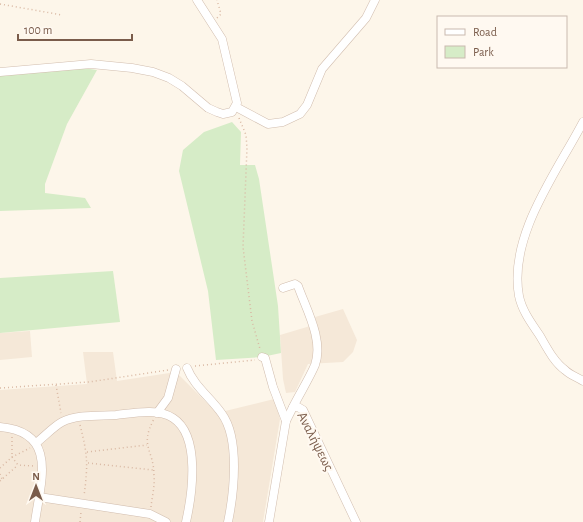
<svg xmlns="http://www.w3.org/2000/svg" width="583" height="522" font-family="'Alegreya Sans',sans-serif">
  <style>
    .residential { fill: #f5e8d8 }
    .green { fill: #d6ecc7 }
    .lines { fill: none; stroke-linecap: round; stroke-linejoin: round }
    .minor-casing { stroke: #d1bdae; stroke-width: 9 }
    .path { stroke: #d9b8a3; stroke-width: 1.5; stroke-dasharray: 1 3; stroke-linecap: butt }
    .minor { stroke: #fff; stroke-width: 8 }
    .labels { text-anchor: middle; stroke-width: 4; stroke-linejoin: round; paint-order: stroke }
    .street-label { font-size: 14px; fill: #7a5c4b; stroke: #fff9f1 }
  </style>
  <rect width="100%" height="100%" fill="#fdf6ea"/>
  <g class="residential">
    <polygon points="343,309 357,340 353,352 343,362 308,364 295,392 286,393 283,379 280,335 317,324 315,317"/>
    <polygon points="30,331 32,357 0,360 0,333"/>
    <polygon points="83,352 113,352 117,381 176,372 217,413 274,399 280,419 263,522 0,522 0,390 87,384"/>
  </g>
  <g class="green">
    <polygon points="83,68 97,70 67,124 45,184 45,193 85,198 91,208 0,211 0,76"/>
    <polygon points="232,122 241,132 240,165 255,165 259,179 278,306 281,353 262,357 216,360 208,291 179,171 183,150 204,132"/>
    <polygon points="113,271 120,322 0,333 0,278"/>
  </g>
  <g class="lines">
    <defs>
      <g id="minor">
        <polyline points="0,72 91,64 132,68 153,72 169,78 182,86 208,108 217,112 223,114 232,112 237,103 222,39 197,0"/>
        <polyline points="236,107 268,124 283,122 300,114 307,105 322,69 366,18 375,0"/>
        <path d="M583,122C557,172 508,236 519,296C522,311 532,324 540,336C547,348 554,362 565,370C570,375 577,377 583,381"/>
        <path d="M283,288L295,284L298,286C306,309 324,340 315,365C309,379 300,393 293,407"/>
        <polyline points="262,357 265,358 273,387 286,421"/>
        <path d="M187,368C194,386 211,398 222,414C240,439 234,493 228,522"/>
        <polyline points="157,413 168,398 176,369"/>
        <path d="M0,427C58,432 41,480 35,522"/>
        <path d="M36,443C45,436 53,427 62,422C77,414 101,416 116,415C134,413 158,408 173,418C201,436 192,495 186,522"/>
        <polyline points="39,497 150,514 166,522"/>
        <polyline points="269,522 286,421 293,407 298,407 303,410 356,522"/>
      </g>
    </defs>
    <use href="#minor" class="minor-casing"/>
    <g class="path">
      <polyline points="0,4 62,15"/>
      <polyline points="217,18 221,14 217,0"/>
      <polyline points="239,118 246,135 247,148 243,247 252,321 260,349"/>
      <polyline points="195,366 255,360"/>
      <polyline points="56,385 61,413"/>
      <polyline points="0,388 89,382 168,370"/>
      <path d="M80,425C88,456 88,465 84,496"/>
      <polyline points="12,437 12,457 18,465 34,466"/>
      <polyline points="87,452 147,445"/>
      <polyline points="88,463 153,470"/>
      <polyline points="0,468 12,457 30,448"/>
      <polyline points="0,474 2,479"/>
      <polyline points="0,481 18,465"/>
      <path d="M151,507C152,497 155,486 154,476C154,449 139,447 154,419"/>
      <polyline points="80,522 81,512"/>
    </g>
    <use href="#minor" class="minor"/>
  </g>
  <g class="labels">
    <g class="street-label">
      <text transform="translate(316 441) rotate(63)" y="5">Αναλήψεως</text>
    </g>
  </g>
  <rect x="437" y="16" width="130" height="52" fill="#fff9f1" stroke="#cabaaf"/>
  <rect x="445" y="29" width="20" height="6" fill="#ffffff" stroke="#cabaaf"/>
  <text x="473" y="36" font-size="12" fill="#7a5c4b">Road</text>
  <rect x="445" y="46" width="20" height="12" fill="#d6ecc7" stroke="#cabaaf"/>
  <text x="473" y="56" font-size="12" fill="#7a5c4b">Park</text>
  <g transform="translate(36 486)" stroke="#fff9f1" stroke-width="3" paint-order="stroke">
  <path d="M0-3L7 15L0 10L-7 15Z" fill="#7a5c4b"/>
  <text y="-6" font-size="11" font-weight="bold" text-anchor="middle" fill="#7a5c4b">N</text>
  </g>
  <path d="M18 34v6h114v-6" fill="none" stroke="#7a5c4b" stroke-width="2"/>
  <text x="24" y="34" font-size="12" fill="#7a5c4b" stroke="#fff9f1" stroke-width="3" paint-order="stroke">100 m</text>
</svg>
